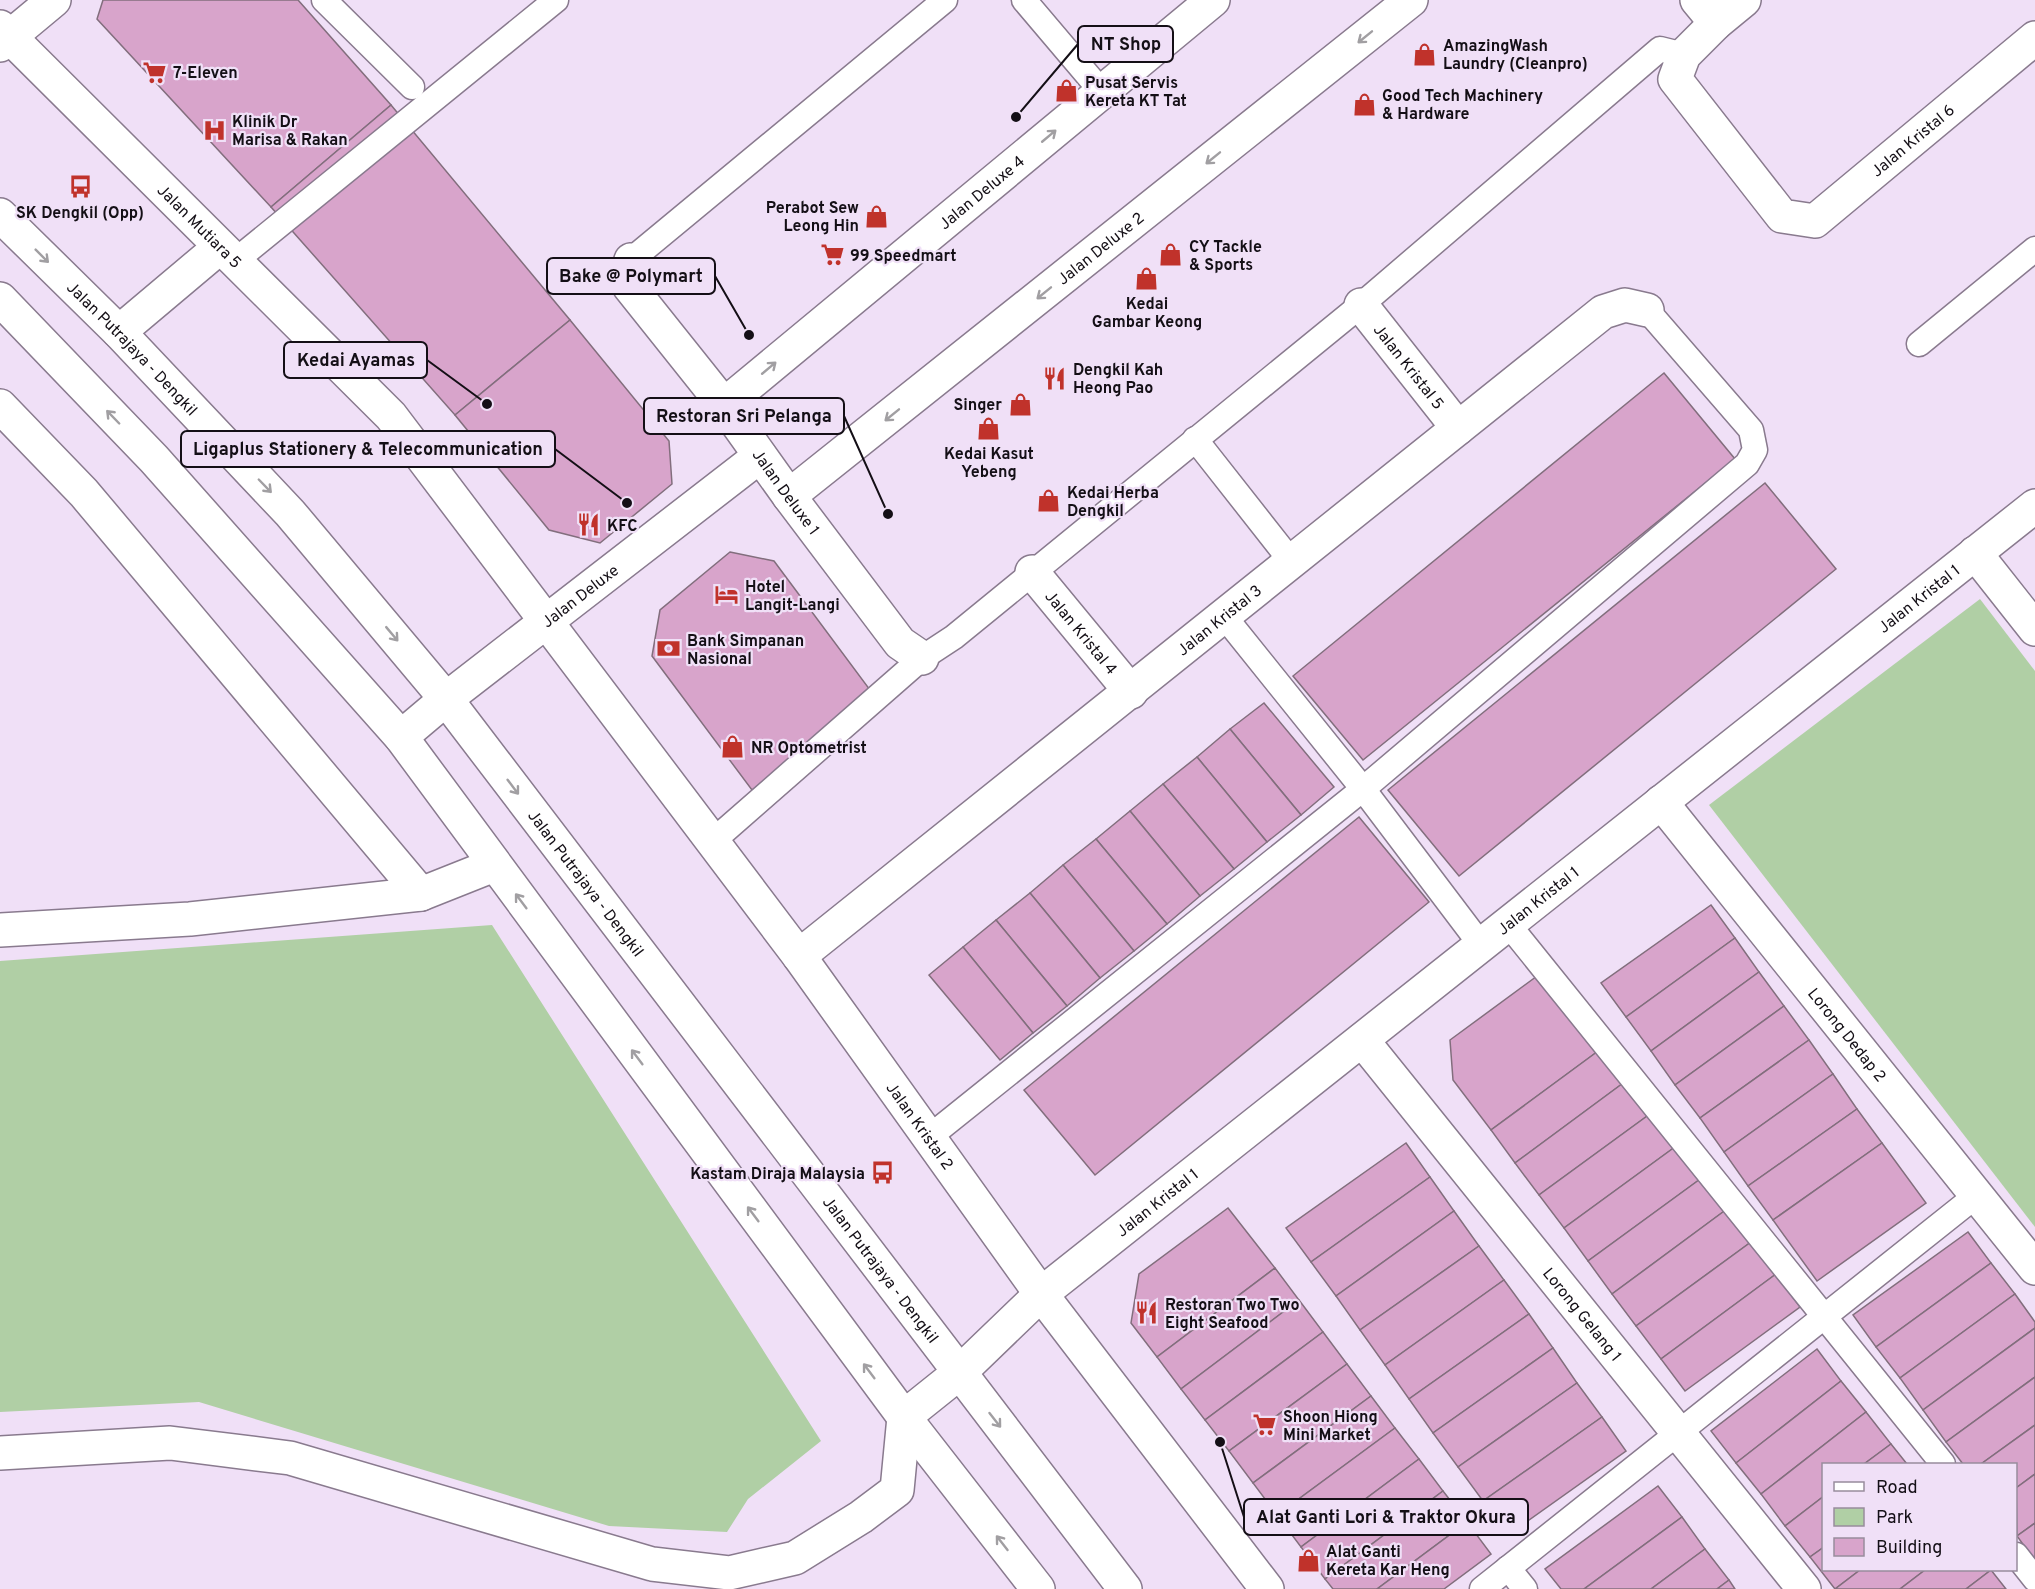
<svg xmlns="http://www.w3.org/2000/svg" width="2035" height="1589" font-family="Overpass,sans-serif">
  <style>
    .green { fill: #b0cfa5 }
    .building { fill: #d8a4cb; stroke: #826e7d; stroke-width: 1.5 }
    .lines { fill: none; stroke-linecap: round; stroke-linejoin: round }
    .lane-casing { stroke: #897a8e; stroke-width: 27 }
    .street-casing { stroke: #897a8e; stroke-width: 36 }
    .secondary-casing { stroke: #897a8e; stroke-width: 36 }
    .lane { stroke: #fff; stroke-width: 24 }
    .street { stroke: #fff; stroke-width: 33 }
    .secondary { stroke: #fff; stroke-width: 33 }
    .oneway { stroke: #a19fa2 }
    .labels { text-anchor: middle; stroke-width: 4.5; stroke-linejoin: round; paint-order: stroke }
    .poi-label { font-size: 16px; font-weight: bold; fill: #140f16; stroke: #f0e0f7; text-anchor: start }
    .street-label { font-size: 16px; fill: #140f16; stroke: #f0e0f7 }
    .leader { fill: none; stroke: #140f16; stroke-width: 2 }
    .callout-dot { fill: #140f16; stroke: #f0e0f7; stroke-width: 2 }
    .callout { fill: #f0e0f7; stroke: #140f16; stroke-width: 2 }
    .callout-label { font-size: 18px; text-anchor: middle; font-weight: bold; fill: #140f16 }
  </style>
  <rect width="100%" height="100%" fill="#f0e0f7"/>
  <g class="green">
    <polygon points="1980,599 2035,671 2035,1227 1709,805"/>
    <polygon points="492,925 821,1441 748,1499 727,1532 609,1526 199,1402 0,1412 0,961"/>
  </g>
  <g class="building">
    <polygon points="298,0 391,105 271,207 97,19 103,0"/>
    <polygon points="391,105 570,320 455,415 271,207"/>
    <polygon points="570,320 669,441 672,484 600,543 549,530 455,415"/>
    <polygon points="1664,373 1735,459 1363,760 1293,676"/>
    <polygon points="1765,483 1836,569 1459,876 1388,790"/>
    <polygon points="730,552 774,561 876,698 752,790 652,656 660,610"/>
    <polygon points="1264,703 1334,787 1301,815 1230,729"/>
    <polygon points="1230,729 1301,815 1267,842 1197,757"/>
    <polygon points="1197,757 1267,842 1234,869 1163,784"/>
    <polygon points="1163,784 1234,869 1200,896 1130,811"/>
    <polygon points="1130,811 1200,896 1167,924 1096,839"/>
    <polygon points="1359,817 1429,902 1095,1175 1024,1090"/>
    <polygon points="1096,839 1167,924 1134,951 1063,865"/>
    <polygon points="1063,865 1134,951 1100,978 1030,893"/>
    <polygon points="1030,893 1100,978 1067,1006 996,920"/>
    <polygon points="1711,905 1735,938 1626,1017 1601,983"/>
    <polygon points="996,920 1067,1006 1033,1033 963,947"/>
    <polygon points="1735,938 1759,972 1651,1051 1626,1017"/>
    <polygon points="963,947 1033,1033 1000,1060 929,975"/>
    <polygon points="1548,968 1605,1046 1491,1130 1453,1080 1450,1040"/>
    <polygon points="1759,972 1784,1006 1675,1085 1651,1051"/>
    <polygon points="1784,1006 1809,1040 1700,1118 1675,1085"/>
    <polygon points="1809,1040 1833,1074 1724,1152 1700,1118"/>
    <polygon points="1605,1046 1630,1078 1515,1163 1491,1130"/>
    <polygon points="1833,1074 1857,1109 1748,1186 1724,1152"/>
    <polygon points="1630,1078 1654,1111 1539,1195 1515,1163"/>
    <polygon points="1857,1109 1882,1143 1773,1220 1748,1186"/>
    <polygon points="1654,1111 1679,1144 1564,1228 1539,1195"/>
    <polygon points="1406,1143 1430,1177 1311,1262 1286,1228"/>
    <polygon points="1882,1143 1926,1203 1817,1281 1773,1220"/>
    <polygon points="1679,1144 1703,1177 1588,1261 1564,1228"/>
    <polygon points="1430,1177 1454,1211 1336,1296 1311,1262"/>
    <polygon points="1703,1177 1727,1209 1612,1294 1588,1261"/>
    <polygon points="1228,1208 1275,1268 1157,1357 1131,1323 1139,1274"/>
    <polygon points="1727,1209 1751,1242 1636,1326 1612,1294"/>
    <polygon points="1454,1211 1479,1246 1360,1330 1336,1296"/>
    <polygon points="1968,1232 1991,1263 1876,1347 1853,1315"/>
    <polygon points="1751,1242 1776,1274 1661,1359 1636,1326"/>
    <polygon points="1479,1246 1504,1280 1385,1365 1360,1330"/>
    <polygon points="1991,1263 2015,1294 1900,1378 1876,1347"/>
    <polygon points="1275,1268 1299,1300 1181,1389 1157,1357"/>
    <polygon points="1776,1274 1800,1307 1685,1391 1661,1359"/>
    <polygon points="1504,1280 1529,1314 1409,1399 1385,1365"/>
    <polygon points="2015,1294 2035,1322 2035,1328 1923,1410 1900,1378"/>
    <polygon points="1299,1300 1323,1332 1205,1420 1181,1389"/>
    <polygon points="1529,1314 1553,1348 1433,1433 1409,1399"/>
    <polygon points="2035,1328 2035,1377 1946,1442 1923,1410"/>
    <polygon points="1323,1332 1347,1364 1229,1451 1205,1420"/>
    <polygon points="1553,1348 1577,1383 1458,1467 1433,1433"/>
    <polygon points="1817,1349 1841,1381 1736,1463 1711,1431"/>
    <polygon points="1347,1364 1371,1396 1253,1483 1229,1451"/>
    <polygon points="2035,1377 2035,1425 1981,1464 1963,1464 1946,1442"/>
    <polygon points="1841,1381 1866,1412 1761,1494 1736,1463"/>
    <polygon points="1577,1383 1602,1417 1483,1501 1458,1467"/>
    <polygon points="1371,1396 1395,1428 1277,1515 1253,1483"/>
    <polygon points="1866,1412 1891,1444 1864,1464 1824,1464 1824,1496 1785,1526 1761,1494"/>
    <polygon points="1602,1417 1626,1451 1508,1535 1483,1501"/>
    <polygon points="2035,1425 2035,1474 2016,1488 2016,1464 1981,1464"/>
    <polygon points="1395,1428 1419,1459 1301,1547 1277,1515"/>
    <polygon points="1891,1444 1907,1464 1864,1464"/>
    <polygon points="1419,1459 1443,1491 1325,1579 1301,1547"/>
    <polygon points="2035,1474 2035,1523 2017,1536 2016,1488"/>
    <polygon points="1658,1486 1682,1517 1584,1589 1561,1589 1545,1569"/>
    <polygon points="1443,1491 1467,1522 1377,1589 1333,1589 1325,1579"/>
    <polygon points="1824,1496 1824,1547 1810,1557 1785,1526"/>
    <polygon points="1682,1517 1705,1549 1651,1589 1584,1589"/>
    <polygon points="1467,1522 1491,1554 1444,1589 1377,1589"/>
    <polygon points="2035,1523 2035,1561 2017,1536"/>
    <polygon points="1824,1547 1824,1570 1860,1570 1835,1589 1810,1557"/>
    <polygon points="1705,1549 1729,1580 1717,1589 1651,1589"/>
    <polygon points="1860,1570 1925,1570 1900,1589 1835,1589"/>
    <polygon points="1925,1570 1991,1570 1966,1589 1900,1589"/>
    <polygon points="1991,1570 2006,1589 1966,1589"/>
    <polygon points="1729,1580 1735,1589 1717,1589"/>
  </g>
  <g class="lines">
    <defs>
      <g id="lane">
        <polyline points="324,0 412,87"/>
        <polyline points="1024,0 1102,92"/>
        <polyline points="631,260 945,0"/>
        <polyline points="235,261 556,0"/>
        <polyline points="1919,344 2035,249"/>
        <polyline points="1195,439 1291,561"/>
        <polyline points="1224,616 1363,789 1481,945"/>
        <polyline points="713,841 922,658 954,637 1361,305 1660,49 1684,55"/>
        <polyline points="1508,924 1943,1464"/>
        <polyline points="928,1138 1363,789 1747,464 1755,450 1751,430 1647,310"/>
        <polyline points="2016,1555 2035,1579"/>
        <polyline points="1508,1568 1525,1589"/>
        <polyline points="1482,1589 1977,1195"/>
      </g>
      <g id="street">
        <polyline points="1697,0 1716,23"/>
        <path id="s1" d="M1744,0L1716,23L1684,55L1675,79L1782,216L1815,221L2035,38"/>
        <path id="s2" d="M0,27L391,416L799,956L1041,1294L1267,1589"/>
        <polyline points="0,45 54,0"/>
        <path id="s3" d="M631,260L627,273L629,286L724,405L789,496L900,643L922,658"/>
        <path id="s4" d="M1361,305L1458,428"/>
        <polyline points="119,332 220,247"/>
        <path id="s5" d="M724,405L1213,0"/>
        <polyline points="0,406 84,493 421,894"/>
        <path id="s6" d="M789,496L1411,0"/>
        <polyline points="1975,553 2035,629"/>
        <path id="s7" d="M1032,572L1131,692"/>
        <path id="s8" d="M401,737L446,699L760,456"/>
        <path id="s9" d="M1661,802L2035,1268"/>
        <polyline points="0,930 190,919 421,894 494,865"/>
        <path id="s10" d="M799,956L1603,312L1625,305L1647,310"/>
        <path id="s11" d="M1362,1040L1804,1589"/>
        <path id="s12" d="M0,1453L170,1443L290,1458L652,1564L729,1573L795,1558L861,1517L897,1490L904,1417L959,1373L1041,1294L2035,506"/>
      </g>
      <g id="secondary">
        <path id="s13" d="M0,215L119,332L290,513L446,699L1125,1589"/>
        <polyline points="0,299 154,459 401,737 904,1417 1038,1589"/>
      </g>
    </defs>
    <use href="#lane" class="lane-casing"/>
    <use href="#street" class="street-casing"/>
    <use href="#secondary" class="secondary-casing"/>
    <use href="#lane" class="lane"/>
    <use href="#street" class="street"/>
    <use href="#secondary" class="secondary"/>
  </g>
  <defs><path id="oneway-shaft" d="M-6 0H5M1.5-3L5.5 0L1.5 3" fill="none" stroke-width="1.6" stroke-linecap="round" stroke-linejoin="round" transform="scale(1.5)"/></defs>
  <g class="oneway">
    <use href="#oneway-shaft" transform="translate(1365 37) rotate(141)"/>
    <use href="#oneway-shaft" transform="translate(1049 136) rotate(-40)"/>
    <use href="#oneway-shaft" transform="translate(1213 158) rotate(141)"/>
    <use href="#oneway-shaft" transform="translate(42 256) rotate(45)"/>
    <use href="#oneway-shaft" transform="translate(1044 293) rotate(141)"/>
    <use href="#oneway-shaft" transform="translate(769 368) rotate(-40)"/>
    <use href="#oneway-shaft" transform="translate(892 415) rotate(141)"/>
    <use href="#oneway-shaft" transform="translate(113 417) rotate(-134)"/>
    <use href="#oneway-shaft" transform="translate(265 486) rotate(46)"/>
    <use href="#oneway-shaft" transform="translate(392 634) rotate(50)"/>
    <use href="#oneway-shaft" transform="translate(513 787) rotate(53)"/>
    <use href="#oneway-shaft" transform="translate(521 901) rotate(-127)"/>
    <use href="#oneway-shaft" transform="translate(637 1057) rotate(-127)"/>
    <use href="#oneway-shaft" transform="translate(753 1214) rotate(-127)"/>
    <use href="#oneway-shaft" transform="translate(869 1371) rotate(-127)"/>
    <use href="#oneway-shaft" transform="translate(995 1420) rotate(52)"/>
    <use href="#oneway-shaft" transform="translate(1002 1543) rotate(-128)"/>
  </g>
  <defs>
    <symbol id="shop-bare" viewBox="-9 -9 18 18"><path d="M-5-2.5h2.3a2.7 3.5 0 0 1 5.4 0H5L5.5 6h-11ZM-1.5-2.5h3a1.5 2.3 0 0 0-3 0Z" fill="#c0322b" stroke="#f0e0f7" stroke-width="2.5" paint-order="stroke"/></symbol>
    <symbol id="supermarket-bare" viewBox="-9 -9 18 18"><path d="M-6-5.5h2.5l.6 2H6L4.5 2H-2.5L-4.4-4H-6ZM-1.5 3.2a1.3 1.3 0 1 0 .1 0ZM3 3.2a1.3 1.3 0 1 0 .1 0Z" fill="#c0322b" stroke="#f0e0f7" stroke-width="2.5" paint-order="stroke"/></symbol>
    <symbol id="hospital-bare" viewBox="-9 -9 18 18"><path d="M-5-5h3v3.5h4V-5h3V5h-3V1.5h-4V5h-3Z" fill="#c0322b" stroke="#f0e0f7" stroke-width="2.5" paint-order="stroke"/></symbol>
    <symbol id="bus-bare" viewBox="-9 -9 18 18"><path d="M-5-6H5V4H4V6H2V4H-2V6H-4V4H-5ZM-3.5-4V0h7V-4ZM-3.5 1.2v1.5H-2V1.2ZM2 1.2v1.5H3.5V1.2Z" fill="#c0322b" stroke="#f0e0f7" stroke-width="2.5" paint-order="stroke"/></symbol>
    <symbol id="restaurant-bare" viewBox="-9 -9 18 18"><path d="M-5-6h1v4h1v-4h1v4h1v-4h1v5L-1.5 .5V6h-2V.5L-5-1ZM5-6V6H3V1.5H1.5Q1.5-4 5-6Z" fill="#c0322b" stroke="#f0e0f7" stroke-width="2.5" paint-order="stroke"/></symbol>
    <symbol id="hotel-bare" viewBox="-9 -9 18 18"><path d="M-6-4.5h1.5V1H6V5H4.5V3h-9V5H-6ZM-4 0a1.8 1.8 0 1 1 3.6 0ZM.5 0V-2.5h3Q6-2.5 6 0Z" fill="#c0322b" stroke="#f0e0f7" stroke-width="2.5" paint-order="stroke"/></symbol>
    <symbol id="bank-bare" viewBox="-9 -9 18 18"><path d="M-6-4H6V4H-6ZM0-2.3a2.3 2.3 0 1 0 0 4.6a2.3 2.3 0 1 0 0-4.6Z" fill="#c0322b" stroke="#f0e0f7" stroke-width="2.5" paint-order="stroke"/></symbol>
  </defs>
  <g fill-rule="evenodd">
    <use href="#shop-bare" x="1408" y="38" width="33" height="33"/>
    <use href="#supermarket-bare" x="138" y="56" width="33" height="33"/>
    <use href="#shop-bare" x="1050" y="74" width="33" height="33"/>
    <use href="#shop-bare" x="1348" y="88" width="33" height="33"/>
    <use href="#hospital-bare" x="198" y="114" width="33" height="33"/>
    <use href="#bus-bare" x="64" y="170" width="33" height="33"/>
    <use href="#shop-bare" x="860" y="200" width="33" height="33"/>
    <use href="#supermarket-bare" x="816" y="238" width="33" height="33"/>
    <use href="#shop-bare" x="1154" y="238" width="33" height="33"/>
    <use href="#shop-bare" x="1130" y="262" width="33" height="33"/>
    <use href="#restaurant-bare" x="1038" y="362" width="33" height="33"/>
    <use href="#shop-bare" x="1004" y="388" width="33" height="33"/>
    <use href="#shop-bare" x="972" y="412" width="33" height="33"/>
    <use href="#shop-bare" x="1032" y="484" width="33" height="33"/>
    <use href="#restaurant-bare" x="572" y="508" width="33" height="33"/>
    <use href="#hotel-bare" x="710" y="578" width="33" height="33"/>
    <use href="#bank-bare" x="652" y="632" width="33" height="33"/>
    <use href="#shop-bare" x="716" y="730" width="33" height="33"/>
    <use href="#bus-bare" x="866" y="1156" width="33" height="33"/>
    <use href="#restaurant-bare" x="1130" y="1296" width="33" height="33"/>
    <use href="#supermarket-bare" x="1248" y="1408" width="33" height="33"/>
    <use href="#shop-bare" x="1292" y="1544" width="33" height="33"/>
  </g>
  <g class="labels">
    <g class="poi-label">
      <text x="1443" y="51">AmazingWash<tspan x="1443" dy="18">Laundry (Cleanpro)</tspan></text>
      <text x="173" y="78">7-Eleven</text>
      <text x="1085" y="88">Pusat Servis<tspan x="1085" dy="18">Kereta KT Tat</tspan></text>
      <text x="1382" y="101">Good Tech Machinery<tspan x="1382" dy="18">&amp; Hardware</tspan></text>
      <text x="232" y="127">Klinik Dr<tspan x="232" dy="18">Marisa &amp; Rakan</tspan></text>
      <text x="859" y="213" text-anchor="end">Perabot Sew<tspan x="859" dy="18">Leong Hin</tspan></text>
      <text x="80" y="218" text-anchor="middle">SK Dengkil (Opp)</text>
      <text x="1189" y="252">CY Tackle<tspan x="1189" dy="18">&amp; Sports</tspan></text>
      <text x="850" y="261">99 Speedmart</text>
      <text x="1147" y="309" text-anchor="middle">Kedai<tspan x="1147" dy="18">Gambar Keong</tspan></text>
      <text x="1073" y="375">Dengkil Kah<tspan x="1073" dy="18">Heong Pao</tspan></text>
      <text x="1002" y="410" text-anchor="end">Singer</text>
      <text x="989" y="459" text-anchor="middle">Kedai Kasut<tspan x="989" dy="18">Yebeng</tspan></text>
      <text x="1067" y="498">Kedai Herba<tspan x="1067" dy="18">Dengkil</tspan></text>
      <text x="607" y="531">KFC</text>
      <text x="745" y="592">Hotel<tspan x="745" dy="18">Langit-Langi</tspan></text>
      <text x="687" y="646">Bank Simpanan<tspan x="687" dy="18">Nasional</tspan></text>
      <text x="751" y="753">NR Optometrist</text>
      <text x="865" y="1179" text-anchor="end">Kastam Diraja Malaysia</text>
      <text x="1165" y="1310">Restoran Two Two<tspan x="1165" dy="18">Eight Seafood</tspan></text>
      <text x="1283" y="1422">Shoon Hiong<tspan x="1283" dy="18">Mini Market</tspan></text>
      <text x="1326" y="1557">Alat Ganti<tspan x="1326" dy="18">Kereta Kar Heng</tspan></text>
    </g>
    <g class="street-label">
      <text dy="6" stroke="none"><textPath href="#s1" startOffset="441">Jalan Kristal 6</textPath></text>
      <text dy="6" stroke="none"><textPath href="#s5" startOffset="334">Jalan Deluxe 4</textPath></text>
      <text dy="6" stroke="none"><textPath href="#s2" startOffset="282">Jalan Mutiara 5</textPath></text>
      <text dy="6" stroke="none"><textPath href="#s6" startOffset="398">Jalan Deluxe 2</textPath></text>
      <text dy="6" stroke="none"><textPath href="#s13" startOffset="188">Jalan Putrajaya - Dengkil</textPath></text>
      <text dy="6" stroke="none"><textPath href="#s4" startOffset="78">Jalan Kristal 5</textPath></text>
      <text dy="6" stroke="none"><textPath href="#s3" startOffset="286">Jalan Deluxe 1</textPath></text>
      <text dy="6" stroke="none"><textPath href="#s8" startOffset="228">Jalan Deluxe</textPath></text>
      <text dy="6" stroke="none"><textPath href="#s12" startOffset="2314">Jalan Kristal 1</textPath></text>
      <text dy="6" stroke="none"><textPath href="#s10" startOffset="538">Jalan Kristal 3</textPath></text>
      <text dy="6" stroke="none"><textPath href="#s7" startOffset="78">Jalan Kristal 4</textPath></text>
      <text dy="6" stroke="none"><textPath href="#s13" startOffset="890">Jalan Putrajaya - Dengkil</textPath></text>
      <text dy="6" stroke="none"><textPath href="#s12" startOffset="1828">Jalan Kristal 1</textPath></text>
      <text dy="6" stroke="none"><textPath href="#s9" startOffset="298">Lorong Dedap 2</textPath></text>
      <text dy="6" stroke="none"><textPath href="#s2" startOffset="1437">Jalan Kristal 2</textPath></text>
      <text dy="6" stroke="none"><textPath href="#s12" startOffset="1342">Jalan Kristal 1</textPath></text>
      <text dy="6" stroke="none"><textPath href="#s13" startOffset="1376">Jalan Putrajaya - Dengkil</textPath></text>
      <text dy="6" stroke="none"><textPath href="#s11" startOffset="352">Lorong Gelang 1</textPath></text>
    </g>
  </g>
  <path class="leader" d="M1016 117L1078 44M749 335L715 276M487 404L427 360M888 514L844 416M627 503L555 449M1220 1442L1244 1517"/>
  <g class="callout-dot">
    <circle cx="1016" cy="117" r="6"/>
    <circle cx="749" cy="335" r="6"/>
    <circle cx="487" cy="404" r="6"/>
    <circle cx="888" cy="514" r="6"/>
    <circle cx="627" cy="503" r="6"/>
    <circle cx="1220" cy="1442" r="6"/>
  </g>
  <g class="callout">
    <rect x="1078" y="26" width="95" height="36" rx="6"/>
    <rect x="547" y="258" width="168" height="36" rx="6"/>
    <rect x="284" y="342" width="143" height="36" rx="6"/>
    <rect x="644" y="398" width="200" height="36" rx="6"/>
    <rect x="181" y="431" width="374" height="36" rx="6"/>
    <rect x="1244" y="1499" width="284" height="36" rx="6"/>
  </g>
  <g class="callout-label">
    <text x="1126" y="50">NT Shop</text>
    <text x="631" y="282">Bake @ Polymart</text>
    <text x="356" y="366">Kedai Ayamas</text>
    <text x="744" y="422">Restoran Sri Pelanga</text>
    <text x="368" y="455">Ligaplus Stationery &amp; Telecommunication</text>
    <text x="1386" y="1523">Alat Ganti Lori &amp; Traktor Okura</text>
  </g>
  <rect x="1822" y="1463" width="195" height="108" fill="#f0e0f7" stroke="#988c9d" stroke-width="1.5"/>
  <rect x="1834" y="1482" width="30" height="9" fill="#ffffff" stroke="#988c9d" stroke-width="1.5"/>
  <text x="1876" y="1493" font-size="18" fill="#140f16">Road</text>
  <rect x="1834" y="1508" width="30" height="18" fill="#b0cfa5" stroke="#988c9d" stroke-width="1.5"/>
  <text x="1876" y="1523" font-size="18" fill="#140f16">Park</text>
  <rect x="1834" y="1538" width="30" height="18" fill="#d8a4cb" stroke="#988c9d" stroke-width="1.5"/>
  <text x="1876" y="1553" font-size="18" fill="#140f16">Building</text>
</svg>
